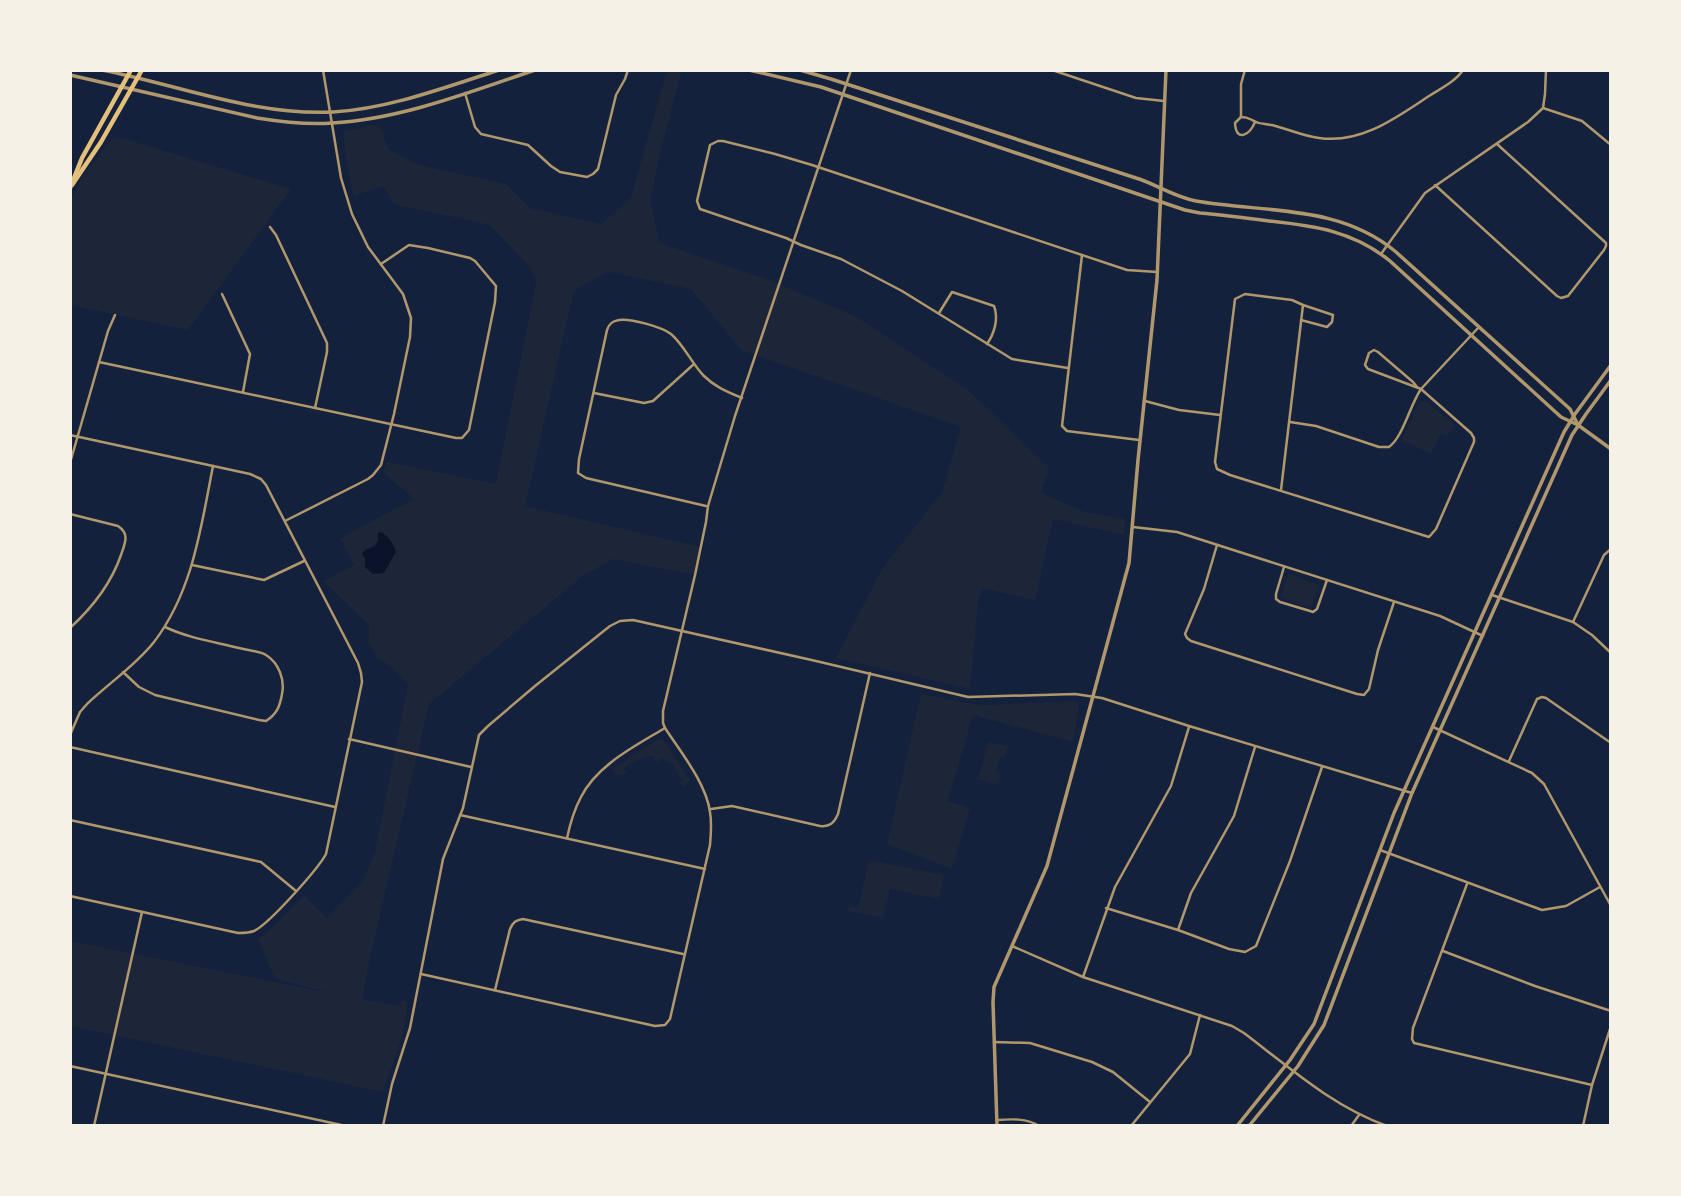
<svg xmlns="http://www.w3.org/2000/svg" width="1681" height="1196" font-family="Figtree,sans-serif">
  <style>
    .green { fill: #1d2539 }
    .water { fill: #0b132b }
    .lines { fill: none; stroke-linecap: round; stroke-linejoin: round }
    .minor { stroke: #b1986c; stroke-width: 2.5 }
    .tertiary { stroke: #b1986c; stroke-width: 3.5 }
    .secondary { stroke: #e5c07b; stroke-width: 4.5 }
  </style>
  <rect width="100%" height="100%" fill="#14213d"/>
  <g class="green">
    <path d="M667,70H682L661,149L650,201L660,243L769,280L855,316L968,390L1049,467L1041,493L1085,512L1125,519L1124,535L1053,519L1035,600L982,588L978,601L970,689L836,658L882,569L942,492L961,427L741,350L691,289L609,272L574,290L525,506L701,547L695,575L613,559L583,576L429,704L369,962L362,999L399,1006L401,1001H406C410,1025 391,1068 383,1092L70,1026V941L334,994L275,979L258,939L268,932L304,895L327,918L363,881L375,852L408,685L390,666L376,657L369,642V625L323,581L354,565L340,538L414,499L383,472L387,462L496,484L536,282L531,268L490,225L394,204L383,186L353,196L345,152L343,131L379,124L388,149L419,165L506,184L530,208L601,224L631,198Z"/>
    <polygon points="113,138 125,139 291,189 188,330 70,305 70,201 83,175"/>
    <polygon points="1422,402 1427,402 1455,426 1447,436 1441,433 1431,454 1411,444 1401,442 1418,405"/>
    <polygon points="1288,574 1319,585 1312,606 1310,607 1281,597"/>
    <polygon points="921,694 967,703 985,705 1074,701 1079,704 1073,742 973,715 948,801 970,808 952,869 887,844"/>
    <path d="M661,739L666,743L690,781L684,787L679,784L682,780L672,764L661,758L658,763L655,762L654,756C642,756 634,762 624,768L626,773L623,775L615,773L611,770L657,740Z"/>
    <polygon points="988,742 1008,746 1004,757 1000,757 996,771 1001,773 997,784 978,779"/>
    <polygon points="869,860 944,875 939,899 890,889 883,918 848,911 849,906 858,908"/>
  </g>
  <path class="water" d="M380,532C387,534 394,544 396,552C393,556 386,571 383,573C380,574 376,573 373,574L365,567V559L362,554L365,550L375,546L378,540V533Z"/>
  <g class="lines">
    <g class="minor">
      <polyline points="1052,70 1136,98 1164,101"/>
      <path d="M1245,70L1241,84V117L1235,123C1236,143 1250,135 1255,122"/>
      <polyline points="465,93 475,127 481,134 528,145 551,166 560,172 587,177 593,174 598,169 616,95 625,79 628,70"/>
      <polyline points="1543,108 1582,121 1611,145"/>
      <path d="M1241,117C1249,117 1249,119 1256,122C1260,124 1267,124 1272,125C1288,129 1303,136 1319,138C1361,144 1396,118 1429,96C1440,89 1456,81 1463,70"/>
      <polyline points="1435,185 1557,296 1561,298 1568,296 1604,250 1606,246 1606,243 1497,144"/>
      <polyline points="270,227 276,235 327,343 327,352 315,408"/>
      <polyline points="1381,254 1425,193 1528,122 1543,108 1545,94 1546,70"/>
      <polyline points="1082,255 1062,426 1067,431 1139,440"/>
      <polyline points="222,294 250,354 243,392"/>
      <path d="M939,313L952,292L994,306C999,319 994,334 987,344"/>
      <polyline points="1301,320 1327,327 1332,322 1333,315 1303,305 1292,300 1245,294 1235,299 1215,462 1217,469 1230,475 1429,537 1436,529 1474,442 1474,438 1471,433 1421,389 1368,369 1365,365 1369,353 1374,350 1378,352 1413,382 1417,387"/>
      <polyline points="99,362 456,438 462,438 469,430 495,302 496,286 475,261 470,258 428,248 409,245 381,264"/>
      <polyline points="1068,368 1012,359 902,291 841,259 801,245 786,238 700,209 697,201 710,145 718,141 723,141 775,154 812,165 1127,270 1157,272"/>
      <polyline points="594,393 644,403 653,401 694,364"/>
      <polyline points="1145,401 1179,410 1220,415"/>
      <path d="M1290,422L1316,426L1379,447H1389C1403,437 1410,405 1421,389L1479,327"/>
      <path d="M70,435L250,474L261,479L266,485L358,663L361,673L362,682L326,854C318,869 269,924 254,931C249,933 244,933 238,933L70,896"/>
      <polyline points="70,463 108,331 115,315"/>
      <polyline points="1281,490 1303,305"/>
      <path d="M706,506L586,478L578,473L579,459L607,330C609,324 612,321 619,320C630,318 662,327 671,334C684,345 692,364 704,376C715,387 728,392 742,398"/>
      <path d="M70,514L118,526C130,534 125,543 121,555C111,584 93,607 70,628"/>
      <polyline points="285,521 368,479 373,475 381,465 394,414 410,337 411,318 403,294 368,247 352,214 341,178 323,70"/>
      <polyline points="1133,527 1177,532 1440,616 1483,636"/>
      <polyline points="1217,545 1204,589 1185,634 1187,638 1191,641 1357,694 1364,695 1369,689 1378,650 1394,602"/>
      <polyline points="192,565 264,580 304,561"/>
      <polyline points="1284,567 1276,594 1276,599 1280,602 1310,611 1313,612 1317,609 1327,580"/>
      <polyline points="1492,595 1573,622 1592,635 1611,653"/>
      <polyline points="1573,622 1604,555 1611,549"/>
      <path d="M123,672L139,687L155,695L259,720L266,721C277,714 280,706 282,694C285,680 279,663 266,655C259,651 247,650 239,648C215,642 188,638 165,627"/>
      <polyline points="1433,727 1532,773 1544,784 1611,906"/>
      <path d="M70,735L80,712L87,704C109,683 135,666 154,642C193,591 201,527 213,466"/>
      <polyline points="349,739 471,767"/>
      <polyline points="70,747 335,807"/>
      <polyline points="1509,761 1537,699 1542,697 1546,698 1611,743"/>
      <path d="M711,809L732,806L820,826C830,827 834,823 838,814L870,673"/>
      <polyline points="460,815 705,869"/>
      <polyline points="70,820 261,862 296,891"/>
      <path d="M567,838C570,824 574,810 581,797C597,765 635,746 665,728"/>
      <polyline points="1380,850 1542,910 1566,906 1600,887"/>
      <polyline points="1467,884 1413,1028 1412,1039 1414,1043 1592,1085"/>
      <polyline points="1106,908 1178,930 1229,949 1245,952 1256,946 1290,861 1322,767"/>
      <polyline points="1178,930 1191,893 1234,816 1255,747"/>
      <path d="M1012,946L1083,977L1232,1026L1244,1033C1290,1068 1332,1106 1387,1126"/>
      <polyline points="1443,951 1535,986 1611,1011"/>
      <path d="M421,974L655,1026L665,1025L670,1019L710,845C711,834 712,823 710,812C706,783 680,751 665,728L663,723V711L695,575L706,522L708,506L735,416L851,70"/>
      <polyline points="1083,977 1115,887 1171,786 1189,727"/>
      <path d="M495,990L510,929C513,922 516,920 523,919L683,954"/>
      <polyline points="994,1042 1030,1043 1092,1062 1113,1072 1150,1102"/>
      <polyline points="70,1066 346,1126"/>
      <path d="M997,1120C1011,1119 1027,1118 1039,1126"/>
      <polyline points="94,1126 142,912"/>
      <polyline points="383,1126 392,1084 410,1028 443,859 463,808 479,735 488,726 535,686 610,626 620,621 633,620 816,661 968,697 1075,694 1102,698 1189,726 1412,793"/>
      <polyline points="1131,1126 1190,1054 1200,1015"/>
      <polyline points="1351,1126 1359,1115"/>
      <polyline points="1583,1126 1592,1085 1611,1026"/>
    </g>
    <g class="tertiary">
      <path d="M102,70C179,85 254,116 333,112C388,109 446,87 499,70"/>
      <path d="M749,70L821,87L1185,210L1200,213C1223,215 1246,218 1269,221C1315,226 1353,231 1390,261L1561,417L1578,425L1611,449"/>
      <path d="M800,70L831,79L1136,178C1156,184 1174,197 1196,201C1265,213 1339,204 1396,252L1570,409L1577,423"/>
      <path d="M70,75L257,118C282,122 307,125 332,123C401,119 470,92 535,70"/>
      <polyline points="997,1126 993,1002 994,987 1047,866 1129,563 1138,460 1157,280 1166,70"/>
      <polyline points="1237,1126 1290,1060 1314,1024 1394,813 1564,432 1575,414 1611,365"/>
      <polyline points="1249,1126 1298,1066 1324,1025 1412,793 1572,435 1586,414 1611,380"/>
    </g>
    <g class="secondary">
      <polyline points="72,185 101,142 142,70"/>
      <polyline points="70,188 82,158 131,70"/>
    </g>
  </g>
  <rect width="1681" height="1196" fill="none" stroke="#f6f1e7" stroke-width="144"/>
</svg>
